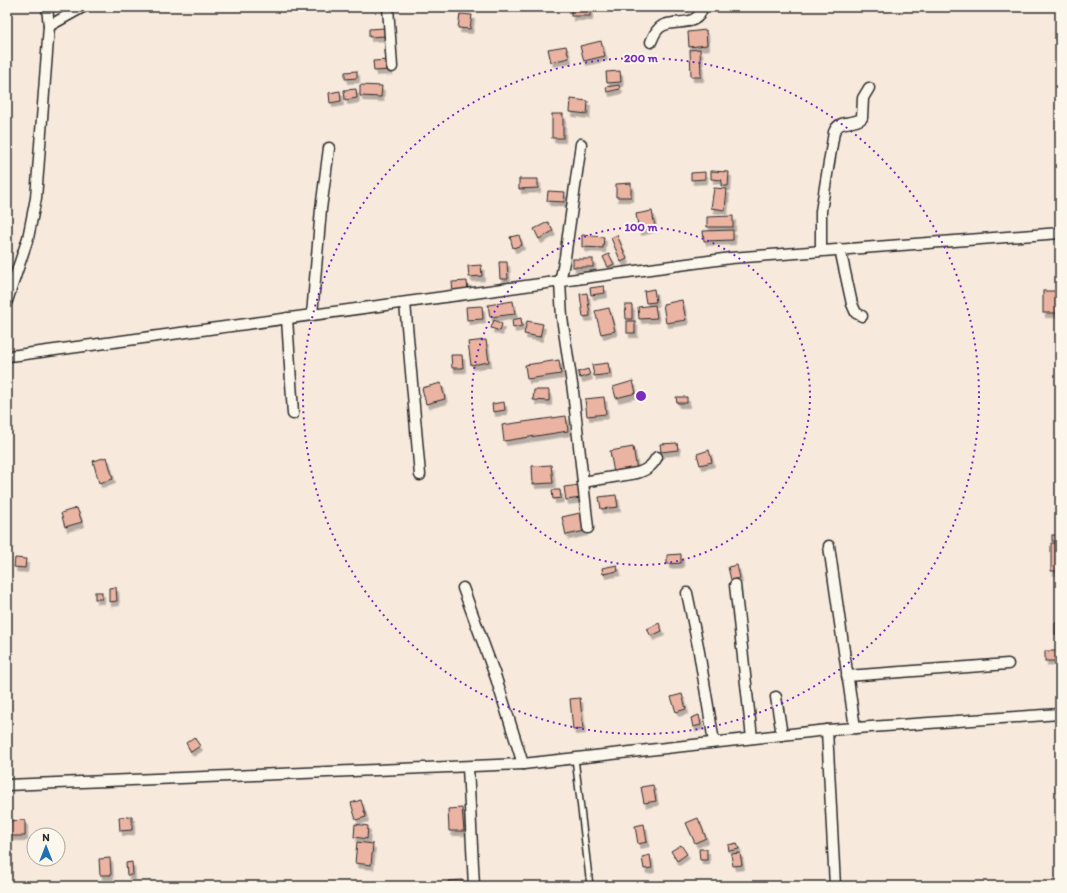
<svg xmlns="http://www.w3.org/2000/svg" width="1067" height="893" font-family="Itim,sans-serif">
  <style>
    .building { fill: #ebb3a2; stroke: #2b2b2b; filter: url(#shadow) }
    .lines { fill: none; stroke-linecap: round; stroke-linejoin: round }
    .lane-casing { stroke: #2b2b2b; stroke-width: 8 }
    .street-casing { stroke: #2b2b2b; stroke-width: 13 }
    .lane { stroke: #fbf7ec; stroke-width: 5 }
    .street { stroke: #fbf7ec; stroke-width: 10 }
    .ring { fill: none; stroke: #7b2cbf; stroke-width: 2; stroke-dasharray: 2 4 }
    .centre { fill: #7b2cbf; stroke: #fbf7ec; stroke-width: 2 }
    .ring-label { font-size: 12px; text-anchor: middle; font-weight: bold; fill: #7b2cbf; stroke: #fbf7ec; stroke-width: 4; stroke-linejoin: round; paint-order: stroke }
  </style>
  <defs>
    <filter id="shadow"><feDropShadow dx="2.5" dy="4.5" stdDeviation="0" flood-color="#0004"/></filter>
  </defs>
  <rect width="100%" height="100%" fill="#f8e9dd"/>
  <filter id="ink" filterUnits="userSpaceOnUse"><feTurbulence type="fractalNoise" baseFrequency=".025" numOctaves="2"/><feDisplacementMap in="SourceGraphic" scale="8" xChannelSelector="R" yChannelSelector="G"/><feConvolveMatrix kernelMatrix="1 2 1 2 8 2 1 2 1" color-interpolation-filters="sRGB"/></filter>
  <g filter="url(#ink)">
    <g class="building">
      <rect x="571" y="7" width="19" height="9"/>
      <polygon points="460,14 472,15 470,29 458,28"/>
      <polygon points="385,28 385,36 369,37 369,29"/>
      <polygon points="706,30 707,45 689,47 688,32"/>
      <polygon points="601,41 605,56 584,61 580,46"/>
      <polygon points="566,46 569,58 551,62 548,49"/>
      <polygon points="700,49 701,77 691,77 690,50"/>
      <polygon points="389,60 390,70 374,71 373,61"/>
      <polygon points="357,71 357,78 345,79 345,72"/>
      <polygon points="620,71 621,82 607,83 606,72"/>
      <polygon points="360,85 382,86 381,97 360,96"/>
      <polygon points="619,85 620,89 607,92 606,87"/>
      <polygon points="356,89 357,98 345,100 344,90"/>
      <polygon points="340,91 341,101 330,103 329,93"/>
      <polygon points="571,99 588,101 587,114 570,112"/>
      <rect x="552" y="114" width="11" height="24"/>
      <polygon points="711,171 729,172 728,186 721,186 722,180 711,179"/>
      <polygon points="705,172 705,179 691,180 691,173"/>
      <polygon points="519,179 538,179 538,188 519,189"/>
      <polygon points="631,183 631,197 616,197 616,184"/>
      <polygon points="714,188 727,189 725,210 711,208"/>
      <polygon points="548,191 565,192 564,202 547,201"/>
      <polygon points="652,211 655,227 639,231 636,214"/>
      <polygon points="733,216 733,227 707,227 707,217"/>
      <polygon points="548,222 553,231 539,239 534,229"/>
      <polygon points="733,230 733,240 704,241 703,231"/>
      <polygon points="519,235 522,245 513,248 510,237"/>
      <polygon points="582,235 604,237 603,248 582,247"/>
      <polygon points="617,235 627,259 621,262 611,238"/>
      <polygon points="609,254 614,264 608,267 603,257"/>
      <rect x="573" y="259" width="20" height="8"/>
      <polygon points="499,262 507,262 508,279 500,279"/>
      <polygon points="481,265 482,276 469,277 468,266"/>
      <polygon points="467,281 468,292 453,293 452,282"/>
      <polygon points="604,286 605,293 591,295 590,288"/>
      <polygon points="654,289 656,302 646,303 644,291"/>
      <rect x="1043" y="291" width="17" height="22"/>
      <polygon points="587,293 590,316 583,317 580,294"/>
      <polygon points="682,300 686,320 666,323 663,304"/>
      <polygon points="513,301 515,314 490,317 488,305"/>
      <polygon points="625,305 632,305 632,319 626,319"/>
      <polygon points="655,305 657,318 639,319 638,307"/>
      <polygon points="482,306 483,319 467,320 466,307"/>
      <polygon points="609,308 615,331 601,334 595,311"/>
      <polygon points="521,318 522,326 513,328 512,320"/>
      <polygon points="494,320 502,324 500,331 491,328"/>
      <polygon points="527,321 543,324 540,337 524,334"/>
      <rect x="627" y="321" width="8" height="12"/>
      <polygon points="486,340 489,362 471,365 468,342"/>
      <polygon points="451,355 462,355 463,368 452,368"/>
      <polygon points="559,360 561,374 527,379 525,365"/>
      <polygon points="608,363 610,374 594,376 592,365"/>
      <polygon points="588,369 590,375 580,378 578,372"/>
      <polygon points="633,381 636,393 616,398 613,387"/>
      <polygon points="441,383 445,399 426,404 422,388"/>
      <polygon points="534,390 549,390 549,401 533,400"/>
      <polygon points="604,397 606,414 587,416 585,399"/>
      <polygon points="676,397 687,397 687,403 677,403"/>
      <polygon points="504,402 505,410 493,412 492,404"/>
      <polygon points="566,416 568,431 504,441 502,425"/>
      <polygon points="677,443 678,450 661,452 660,444"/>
      <polygon points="633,447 637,470 614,473 610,451"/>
      <polygon points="709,450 712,462 700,465 697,454"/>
      <polygon points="107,457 113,479 99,483 93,461"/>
      <polygon points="551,465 553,483 533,484 532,466"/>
      <polygon points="580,485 581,498 566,500 564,487"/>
      <polygon points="552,490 560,490 561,498 553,499"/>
      <polygon points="616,495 618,507 601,509 599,497"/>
      <polygon points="77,508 82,522 65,527 61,513"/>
      <polygon points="580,513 585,531 566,535 562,517"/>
      <rect x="1052" y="535" width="8" height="6"/>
      <polygon points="1051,543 1059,543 1060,545 1060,571 1051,571"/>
      <polygon points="681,554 681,563 667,564 667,555"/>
      <polygon points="15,558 26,559 25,568 14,567"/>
      <polygon points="617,565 618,571 603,574 602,568"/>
      <polygon points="737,565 740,578 731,580 728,567"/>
      <polygon points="116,587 117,601 109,602 109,588"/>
      <rect x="95" y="592" width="7" height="7"/>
      <polygon points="659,623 662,631 651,636 647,629"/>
      <rect x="1055" y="623" width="5" height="11"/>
      <rect x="1045" y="651" width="14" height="10"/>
      <polygon points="1056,686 1060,686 1060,701 1057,701"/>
      <polygon points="682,694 686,709 676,712 671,697"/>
      <polygon points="580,698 583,729 573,730 570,699"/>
      <polygon points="699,715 701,725 693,727 691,718"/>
      <polygon points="194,737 200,746 191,752 186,743"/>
      <polygon points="653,785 656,801 644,803 641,787"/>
      <polygon points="361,800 366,817 356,820 351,803"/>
      <polygon points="462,808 464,831 449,831 448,809"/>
      <polygon points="132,816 132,830 120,831 119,817"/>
      <polygon points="698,818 706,838 695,843 686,823"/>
      <polygon points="25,820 25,836 9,836 9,821"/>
      <polygon points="355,824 368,826 367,839 354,837"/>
      <polygon points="644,824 647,842 638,844 635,826"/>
      <polygon points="357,842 373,844 371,865 355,863"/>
      <polygon points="737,843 739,849 729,851 728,845"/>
      <polygon points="681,845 687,854 677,861 671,851"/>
      <polygon points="699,849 707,849 707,860 700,860"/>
      <polygon points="740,853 742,865 733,866 731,854"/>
      <polygon points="650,855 652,868 644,869 642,857"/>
      <polygon points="110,858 111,875 100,875 99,859"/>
      <polygon points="132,862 133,875 127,875 126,863"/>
      <polygon points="462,880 463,886 449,886 448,881"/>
    </g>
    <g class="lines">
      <defs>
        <polyline id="lane" points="575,758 590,886"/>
        <g id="street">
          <polyline points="388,7 392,67"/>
          <polyline points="49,26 83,7"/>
          <path d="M651,42C653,37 656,29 662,26C675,19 699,28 702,7"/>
          <polyline points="581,144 565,257 560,282 562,318 573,391 588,528"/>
          <polyline points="840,249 852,304 856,313 862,316"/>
          <path d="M821,250V211L834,132C840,118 852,126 862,118L863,98L869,88"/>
          <polyline points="7,301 28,238 36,198 49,26 47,7"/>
          <polyline points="405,303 420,475"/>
          <polyline points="312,315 321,209 329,148"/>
          <polyline points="287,318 293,414"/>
          <polyline points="7,356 18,355 731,258 1060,233"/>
          <path d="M583,482L637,473C647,470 652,466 657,457"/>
          <polyline points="829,546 855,728"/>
          <polyline points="735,585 752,738"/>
          <polyline points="463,588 496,678 523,764"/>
          <polyline points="687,593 698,646 714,742"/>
          <polyline points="847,676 1008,664"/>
          <polyline points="776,697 782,735"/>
          <polyline points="827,730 835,886"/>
          <polyline points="468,767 474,886"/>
          <polyline points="7,785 523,764 827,730 1060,714"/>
        </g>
      </defs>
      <use href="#lane" class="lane-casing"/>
      <use href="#street" class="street-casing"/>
      <use href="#lane" class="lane"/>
      <use href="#street" class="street"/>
    </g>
  </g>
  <g class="ring">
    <circle cx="641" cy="396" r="169"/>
    <circle cx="641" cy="396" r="338"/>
  </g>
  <circle cx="641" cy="396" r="6" class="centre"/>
  <g class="ring-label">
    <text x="641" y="62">200 m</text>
    <text x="641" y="231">100 m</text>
  </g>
  <rect width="1067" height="893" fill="none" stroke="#fbf7ec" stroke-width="24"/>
  <rect x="12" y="12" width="1043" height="869" fill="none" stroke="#2b2b2b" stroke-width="1.5" filter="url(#ink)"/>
  <g transform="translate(46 847)"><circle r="19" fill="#fbf7ec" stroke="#a8a59f"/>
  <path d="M0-3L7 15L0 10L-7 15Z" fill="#1f6fb2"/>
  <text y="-6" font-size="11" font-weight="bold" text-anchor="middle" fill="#2b2b2b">N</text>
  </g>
</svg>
